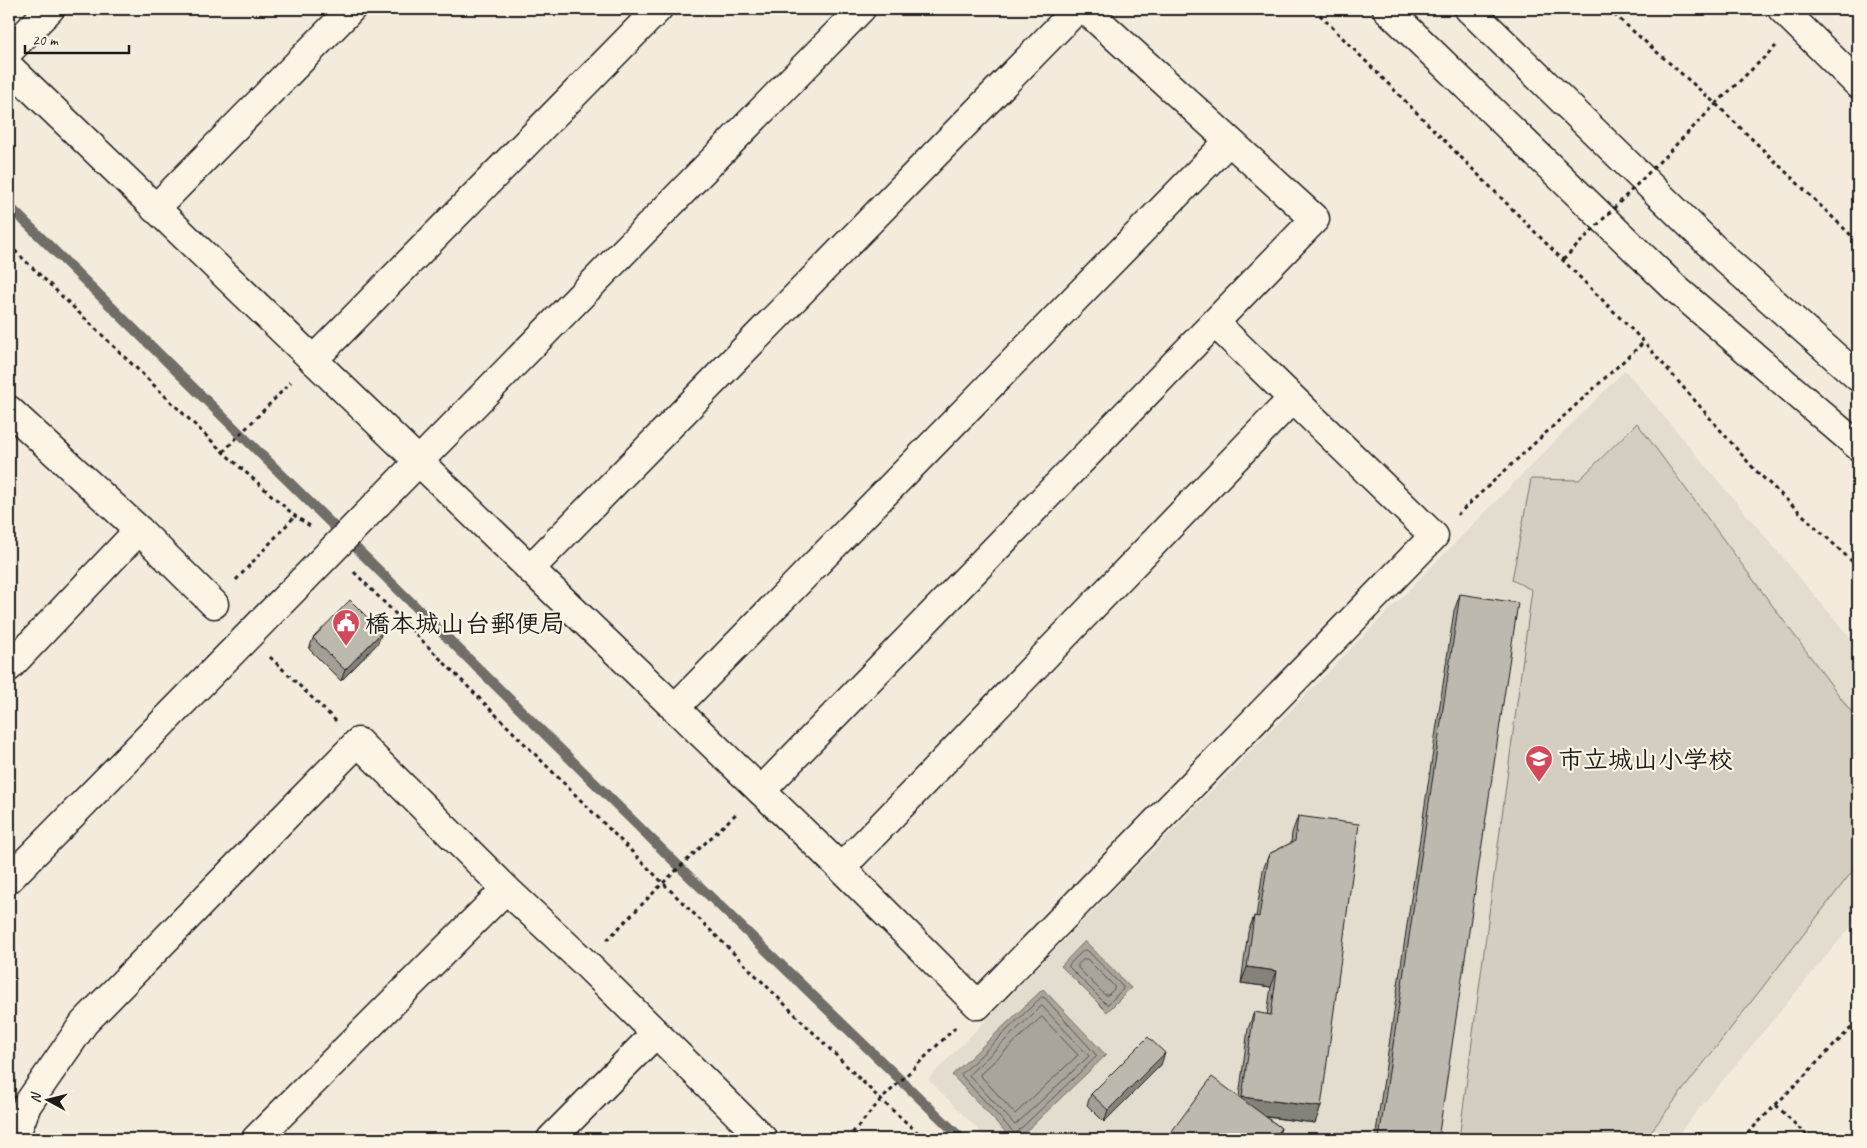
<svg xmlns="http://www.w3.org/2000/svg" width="1867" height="1148" font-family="Caveat,'Klee One',sans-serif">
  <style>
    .built { fill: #e3ddcf }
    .green { fill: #d3cec1; stroke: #78756e }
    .water { fill: #aaa59b; stroke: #716e68 }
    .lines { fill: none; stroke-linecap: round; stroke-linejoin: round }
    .shore { stroke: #55534f; stroke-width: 1 }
    .stream { stroke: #716e68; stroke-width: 10 }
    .street-casing { stroke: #1c1c1c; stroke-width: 31 }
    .secondary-casing { stroke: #1c1c1c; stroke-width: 31 }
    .path { stroke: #1c1c1c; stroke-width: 3; stroke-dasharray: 4 4; stroke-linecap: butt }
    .street { stroke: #fcf5e5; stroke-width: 28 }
    .secondary { stroke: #fcf5e5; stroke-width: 28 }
    .secondary-bridge-casing { stroke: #1c1c1c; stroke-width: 31; stroke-linecap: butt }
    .path-bridge { stroke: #1c1c1c; stroke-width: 3; stroke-dasharray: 4 4; stroke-linecap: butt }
    .secondary-bridge { stroke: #fcf5e5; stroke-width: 28 }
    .wall { fill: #a39f96; stroke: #1c1c1c }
    .shaded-wall { fill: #85827a; stroke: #1c1c1c }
    .building { fill: #beb9ae; stroke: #1c1c1c }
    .labels { text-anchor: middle; stroke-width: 4.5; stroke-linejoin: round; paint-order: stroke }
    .poi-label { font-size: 25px; font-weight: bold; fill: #1c1c1c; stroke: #fcf5e5; text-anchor: start }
  </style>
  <rect width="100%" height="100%" fill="#f3ecdd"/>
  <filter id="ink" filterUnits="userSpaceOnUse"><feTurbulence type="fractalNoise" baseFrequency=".02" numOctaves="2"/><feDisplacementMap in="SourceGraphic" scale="10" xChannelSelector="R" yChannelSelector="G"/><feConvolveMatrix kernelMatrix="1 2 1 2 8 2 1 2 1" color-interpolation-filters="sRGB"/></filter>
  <g filter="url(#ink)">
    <polygon class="built" points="1625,370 1858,647 1858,918 1674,1139 987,1139 928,1079"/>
    <polygon class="green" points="1637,423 1858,721 1858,864 1645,1139 1459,1139 1532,590 1512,580 1531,479 1579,480"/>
    <g class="water">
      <polygon points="1085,941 1131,988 1107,1012 1061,966"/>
      <polygon points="1043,989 1106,1055 1018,1139 1012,1139 952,1075"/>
    </g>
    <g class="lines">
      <g class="shore">
        <polygon points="1084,950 1087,950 1123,987 1123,989 1108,1004 1105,1003 1069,967 1069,965"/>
        <polygon points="1084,959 1087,959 1114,986 1114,989 1108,995 1105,995 1078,968 1078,965"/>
        <polygon points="1042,997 1045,998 1097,1056 1015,1134 961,1075"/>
        <polygon points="1042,1006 1089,1056 1015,1125 969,1075"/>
        <polygon points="1042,1017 1078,1055 1015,1114 980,1075"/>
      </g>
      <polyline class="stream" points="9,206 692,879 962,1139"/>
      <defs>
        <g id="street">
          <polyline points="1782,9 1858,84"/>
          <polyline points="9,51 50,9"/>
          <polyline points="9,67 841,868 978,1005 1434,536 1215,323"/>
          <polyline points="155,209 351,9"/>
          <polyline points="313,360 658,9"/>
          <polyline points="9,410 139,530 214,604"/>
          <polyline points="530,569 1077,9"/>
          <polyline points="9,667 139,530"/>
          <polyline points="675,708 1229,141"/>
          <polyline points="761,791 1315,219 1085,9"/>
          <polyline points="841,868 1292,399"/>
          <polyline points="14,1139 27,1105 84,1023 358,742 506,889 585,963 763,1139"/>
          <polyline points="256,1139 506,889"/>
          <polyline points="551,1139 655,1034"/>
        </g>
        <g id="secondary">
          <polyline points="1387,9 1675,288 1858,446"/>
          <polyline points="1469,9 1726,260 1858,377"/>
          <polyline points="378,503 861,9"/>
          <polyline points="9,879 303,580"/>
        </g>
      </defs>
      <use href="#street" class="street-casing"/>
      <use href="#secondary" class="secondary-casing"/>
      <g class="path">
        <polyline points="1314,9 1644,342 1755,470 1858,567"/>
        <polyline points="1608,9 1716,104 1858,242"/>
        <polyline points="1716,104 1776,46"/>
        <polyline points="9,245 223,452 295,516 310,526"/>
        <polyline points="223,452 291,382"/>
        <polyline points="1457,515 1644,342"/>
        <polyline points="354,572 663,883 881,1100 925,1139"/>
        <polyline points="236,580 295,516"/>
        <polyline points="270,657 336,721"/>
        <polyline points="607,940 663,883 738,812"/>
        <polyline points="1776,1105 1810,1139"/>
        <polyline points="847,1139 881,1100 956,1027"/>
        <polyline points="1742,1139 1858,1021"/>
      </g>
      <use href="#street" class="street"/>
      <use href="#secondary" class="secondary"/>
      <defs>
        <polyline id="secondary-bridge" points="303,580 378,503"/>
      </defs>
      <use href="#secondary-bridge" class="secondary-bridge-casing"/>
      <polyline class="path-bridge" points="1563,260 1716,104"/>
      <use href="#secondary-bridge" class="secondary-bridge"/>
    </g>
    <g class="wall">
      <polygon points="1460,594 1438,1139 1375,1139 1454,611"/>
      <polygon points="313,638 378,643 341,681 309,649"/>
      <polygon points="1298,816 1315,1123 1266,1117 1281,1128 1277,1139 1166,1139 1239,1097 1248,1029 1254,1012 1267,1015 1271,987 1241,983 1248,932 1254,916 1256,917 1263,870 1269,854 1291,843 1292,833"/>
      <polygon points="1161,1065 1104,1122 1087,1105 1091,1094"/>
    </g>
    <g class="shaded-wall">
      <polygon points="382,632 378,643 341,681 345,670"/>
      <polygon points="1247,967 1277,971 1271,987 1241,983"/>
      <polygon points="1165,1053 1161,1065 1104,1122 1108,1110"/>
      <polygon points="1242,1097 1321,1107 1315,1123 1237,1113"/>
      <polygon points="1281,1128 1277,1139 1273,1139"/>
    </g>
    <g class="building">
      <polygon points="1460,594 1518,603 1438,1139 1379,1139"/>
      <polygon points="350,600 382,632 345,670 313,638"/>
      <polygon points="1298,816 1359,824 1321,1107 1242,1097 1254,1012 1271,1015 1277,971 1247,967 1254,916 1259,917 1269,854 1295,841"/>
      <polygon points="1148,1037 1165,1053 1108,1110 1091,1094"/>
      <polygon points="1212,1077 1281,1128 1273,1139 1166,1139"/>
    </g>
  </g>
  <defs>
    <symbol id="civic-pin" viewBox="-11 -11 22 30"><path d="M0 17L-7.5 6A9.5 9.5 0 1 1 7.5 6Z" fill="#d1495b" stroke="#fcf5e5"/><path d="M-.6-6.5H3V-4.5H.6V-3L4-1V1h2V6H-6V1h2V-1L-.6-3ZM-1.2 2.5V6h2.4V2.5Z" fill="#fff"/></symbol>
    <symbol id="school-pin" viewBox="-11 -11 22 30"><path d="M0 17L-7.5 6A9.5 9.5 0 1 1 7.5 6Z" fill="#d1495b" stroke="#fcf5e5"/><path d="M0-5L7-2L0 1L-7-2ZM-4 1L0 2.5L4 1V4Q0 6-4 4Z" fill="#fff"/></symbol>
  </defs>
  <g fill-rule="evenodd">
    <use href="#civic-pin" x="330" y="607" width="32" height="43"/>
    <use href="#school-pin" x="1523" y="743" width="32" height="43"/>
  </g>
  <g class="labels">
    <g class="poi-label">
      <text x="365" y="632">橋本城山台郵便局</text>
      <text x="1558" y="768">市立城山小学校</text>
    </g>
  </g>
  <rect width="1867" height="1148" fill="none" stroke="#fcf5e5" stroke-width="30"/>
  <rect x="15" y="15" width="1837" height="1118" fill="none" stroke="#1c1c1c" stroke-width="2" filter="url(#ink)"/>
  <g transform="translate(48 1100) rotate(277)" stroke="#fcf5e5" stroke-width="4" paint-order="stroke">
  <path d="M0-4L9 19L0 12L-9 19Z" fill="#1c1c1c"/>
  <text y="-8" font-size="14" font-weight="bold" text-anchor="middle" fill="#1c1c1c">N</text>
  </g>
  <path d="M25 45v8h104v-8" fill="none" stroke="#1c1c1c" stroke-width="2.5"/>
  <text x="32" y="45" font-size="15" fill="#1c1c1c" stroke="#fcf5e5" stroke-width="4" paint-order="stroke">20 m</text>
</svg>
